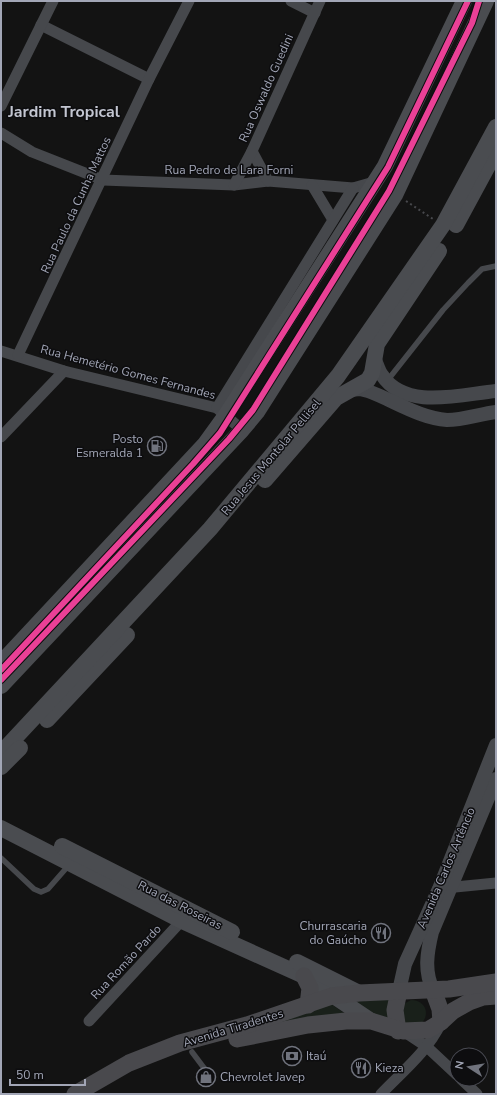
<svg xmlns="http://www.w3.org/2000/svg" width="497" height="1095" font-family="'Nunito Sans',sans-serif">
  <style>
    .green { fill: #19201a }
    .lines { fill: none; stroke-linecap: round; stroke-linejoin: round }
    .path { stroke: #48494d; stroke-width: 2; stroke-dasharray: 2 3; stroke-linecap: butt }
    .service { stroke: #46484c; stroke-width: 5.5 }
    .minor { stroke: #46484c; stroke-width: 11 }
    .tertiary { stroke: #46484c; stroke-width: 14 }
    .secondary { stroke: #4a4c50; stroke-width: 16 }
    .primary { stroke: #49494d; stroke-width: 17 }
    .cycleway-casing { stroke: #0d0d0f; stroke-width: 8 }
    .cycleway { stroke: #ea4096; stroke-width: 6 }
    .labels { text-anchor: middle; stroke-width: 3; stroke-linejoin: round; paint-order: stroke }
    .street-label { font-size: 12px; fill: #a2a6b6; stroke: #0d0d0f }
    .poi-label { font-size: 12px; fill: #a2a6b6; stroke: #0d0d0f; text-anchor: start }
    .district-label { font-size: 16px; font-weight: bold; fill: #c3c6d1; stroke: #0d0d0f }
  </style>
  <rect width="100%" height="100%" fill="#131313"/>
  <g class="green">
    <polygon points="392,998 391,1025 349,1002"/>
    <path d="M411,1000C425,1000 431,1014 421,1024L405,1025L402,1005Z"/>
    <polygon points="331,1004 347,1015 238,1034 171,1054 171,1052"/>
  </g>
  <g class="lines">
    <polyline class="path" points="406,201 433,219"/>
    <g class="service">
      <polyline points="387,381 443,310 468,283 482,269 496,266"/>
      <polyline points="1,858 34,889 41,892 48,889 69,865"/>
      <polyline points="192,1052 204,1068"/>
    </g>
    <g class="minor">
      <polyline points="291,1 315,13"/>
      <polyline points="41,25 149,79"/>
      <polyline points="1,106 53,1"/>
      <polyline points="1,133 32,152 103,180 234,185 268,181 353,188 374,182"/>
      <polyline points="252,151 268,181"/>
      <polyline points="234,185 252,151 320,1"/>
      <polyline points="312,185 333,220"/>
      <polyline points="1,351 64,371 217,408 242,430"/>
      <polyline points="18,355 149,79 189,1"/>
      <polyline points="217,408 353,188"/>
      <polyline points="1,437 64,371"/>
      <polyline points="445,888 496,883"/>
      <polyline points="89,1021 185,917"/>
      <polyline points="403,1031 427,1047 457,1075"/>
      <polyline points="461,1079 477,1094"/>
      <path d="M381,1094C402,1072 428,1051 441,1023"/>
    </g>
    <g class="tertiary">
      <path d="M374,358C377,363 378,370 382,375C405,411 462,394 496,391"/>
      <path d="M350,390L360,389L368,391C393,400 419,418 447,420C463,420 480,414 496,412"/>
      <path d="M433,990C424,971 427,953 432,932L496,779"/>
      <polyline points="399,991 405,964 439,889 496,745"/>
    </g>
    <g class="secondary">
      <polyline points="456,225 496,151"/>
      <polyline points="265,480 336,398 368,380 372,373 377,344 439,251"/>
      <polyline points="1,663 205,444 226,415 385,166 464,1"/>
      <polyline points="1,686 242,430 257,412 395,195 486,1"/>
      <polyline points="47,720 127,635"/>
      <polyline points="1,753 210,529 338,376 443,225 496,127"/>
      <polyline points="1,767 20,748"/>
      <polyline points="1,828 182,921 304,976 371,1021"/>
      <polyline points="62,846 232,932"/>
      <polyline points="297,962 359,993"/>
    </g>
    <g class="primary">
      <polyline points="304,976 310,988 308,1005"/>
      <polyline points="433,990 440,1009 441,1022"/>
      <polyline points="398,1031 395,1010 399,991"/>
      <polyline points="237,1039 308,1025 346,1021 371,1021 403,1031 428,1030 441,1022 453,1011 469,1002 483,997 496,996"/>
      <polyline points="75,1094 129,1063 180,1043 247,1025 332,996 359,993 449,989 496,982"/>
    </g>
    <defs>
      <g id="cycleway">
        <polyline points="1,670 193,464 220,433 388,167 468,1"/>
        <polyline points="1,680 229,439 253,410 389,191 472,23 479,1"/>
      </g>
    </defs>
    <use href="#cycleway" class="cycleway-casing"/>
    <use href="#cycleway" class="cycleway"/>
  </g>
  <defs>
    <symbol id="fuel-ring" viewBox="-11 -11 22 22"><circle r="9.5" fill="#0d0d0f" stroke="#70737d" stroke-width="1.5"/><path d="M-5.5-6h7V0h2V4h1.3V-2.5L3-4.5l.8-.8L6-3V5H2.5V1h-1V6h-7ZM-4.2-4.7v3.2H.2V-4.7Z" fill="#70737d"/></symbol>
    <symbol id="restaurant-ring" viewBox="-11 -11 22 22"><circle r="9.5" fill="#0d0d0f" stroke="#70737d" stroke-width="1.5"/><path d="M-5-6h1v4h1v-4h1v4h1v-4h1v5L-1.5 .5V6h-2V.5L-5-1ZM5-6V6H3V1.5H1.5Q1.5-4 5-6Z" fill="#70737d"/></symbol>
    <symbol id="bank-ring" viewBox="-11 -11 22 22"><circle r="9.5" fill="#0d0d0f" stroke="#70737d" stroke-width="1.5"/><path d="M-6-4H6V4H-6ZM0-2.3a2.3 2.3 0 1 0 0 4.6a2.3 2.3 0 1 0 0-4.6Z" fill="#70737d"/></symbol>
    <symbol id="shop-ring" viewBox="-11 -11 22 22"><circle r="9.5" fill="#0d0d0f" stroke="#70737d" stroke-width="1.5"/><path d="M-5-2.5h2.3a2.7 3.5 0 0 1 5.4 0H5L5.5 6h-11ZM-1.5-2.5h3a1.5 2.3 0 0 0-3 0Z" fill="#70737d"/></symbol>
  </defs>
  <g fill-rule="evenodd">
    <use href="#fuel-ring" x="146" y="435" width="22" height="22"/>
    <use href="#restaurant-ring" x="370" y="922" width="22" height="22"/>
    <use href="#bank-ring" x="281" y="1045" width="22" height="22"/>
    <use href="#restaurant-ring" x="350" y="1057" width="22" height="22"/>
    <use href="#shop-ring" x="195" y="1066" width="22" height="22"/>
  </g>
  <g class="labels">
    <g class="street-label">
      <text transform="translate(266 88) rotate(-66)" y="4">Rua Oswaldo Guedini</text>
      <text x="229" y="174">Rua Pedro de Lara Forni</text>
      <text transform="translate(76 205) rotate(-65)" y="4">Rua Paulo da Cunha Mattos</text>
      <text transform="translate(128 372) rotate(15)" y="4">Rua Hemetério Gomes Fernandes</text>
      <text transform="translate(271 457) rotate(-50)" y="4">Rua Jesus Montolar Pellisel</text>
      <text transform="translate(446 868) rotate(-67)" y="4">Avenida Carlos Artêncio</text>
      <text transform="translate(180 905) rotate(27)" y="4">Rua das Roseiras</text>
      <text transform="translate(126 962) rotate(-47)" y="4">Rua Romão Pardo</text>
      <text transform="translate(233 1028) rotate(-17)" y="4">Avenida Tiradentes</text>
    </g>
    <g class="poi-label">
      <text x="143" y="443" text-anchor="end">Posto<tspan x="143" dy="14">Esmeralda 1</tspan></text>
      <text x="367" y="930" text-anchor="end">Churrascaria<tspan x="367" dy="14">do Gaúcho</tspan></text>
      <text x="306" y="1060">Itaú</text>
      <text x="375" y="1072">Kieza</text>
      <text x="220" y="1081">Chevrolet Javep</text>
    </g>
    <g class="district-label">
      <text x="64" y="117">Jardim Tropical</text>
    </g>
  </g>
  <rect width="497" height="1095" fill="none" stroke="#a2a6b6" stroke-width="4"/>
  <g transform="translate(469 1067) rotate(282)"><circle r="19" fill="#0d0d0f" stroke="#494a52"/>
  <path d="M0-3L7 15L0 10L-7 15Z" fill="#70737d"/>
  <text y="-6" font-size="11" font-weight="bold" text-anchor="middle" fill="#a2a6b6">N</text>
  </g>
  <path d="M10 1079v6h75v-6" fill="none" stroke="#a2a6b6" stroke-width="2"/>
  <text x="16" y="1079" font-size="12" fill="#a2a6b6" stroke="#0d0d0f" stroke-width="3" paint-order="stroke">50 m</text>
</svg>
